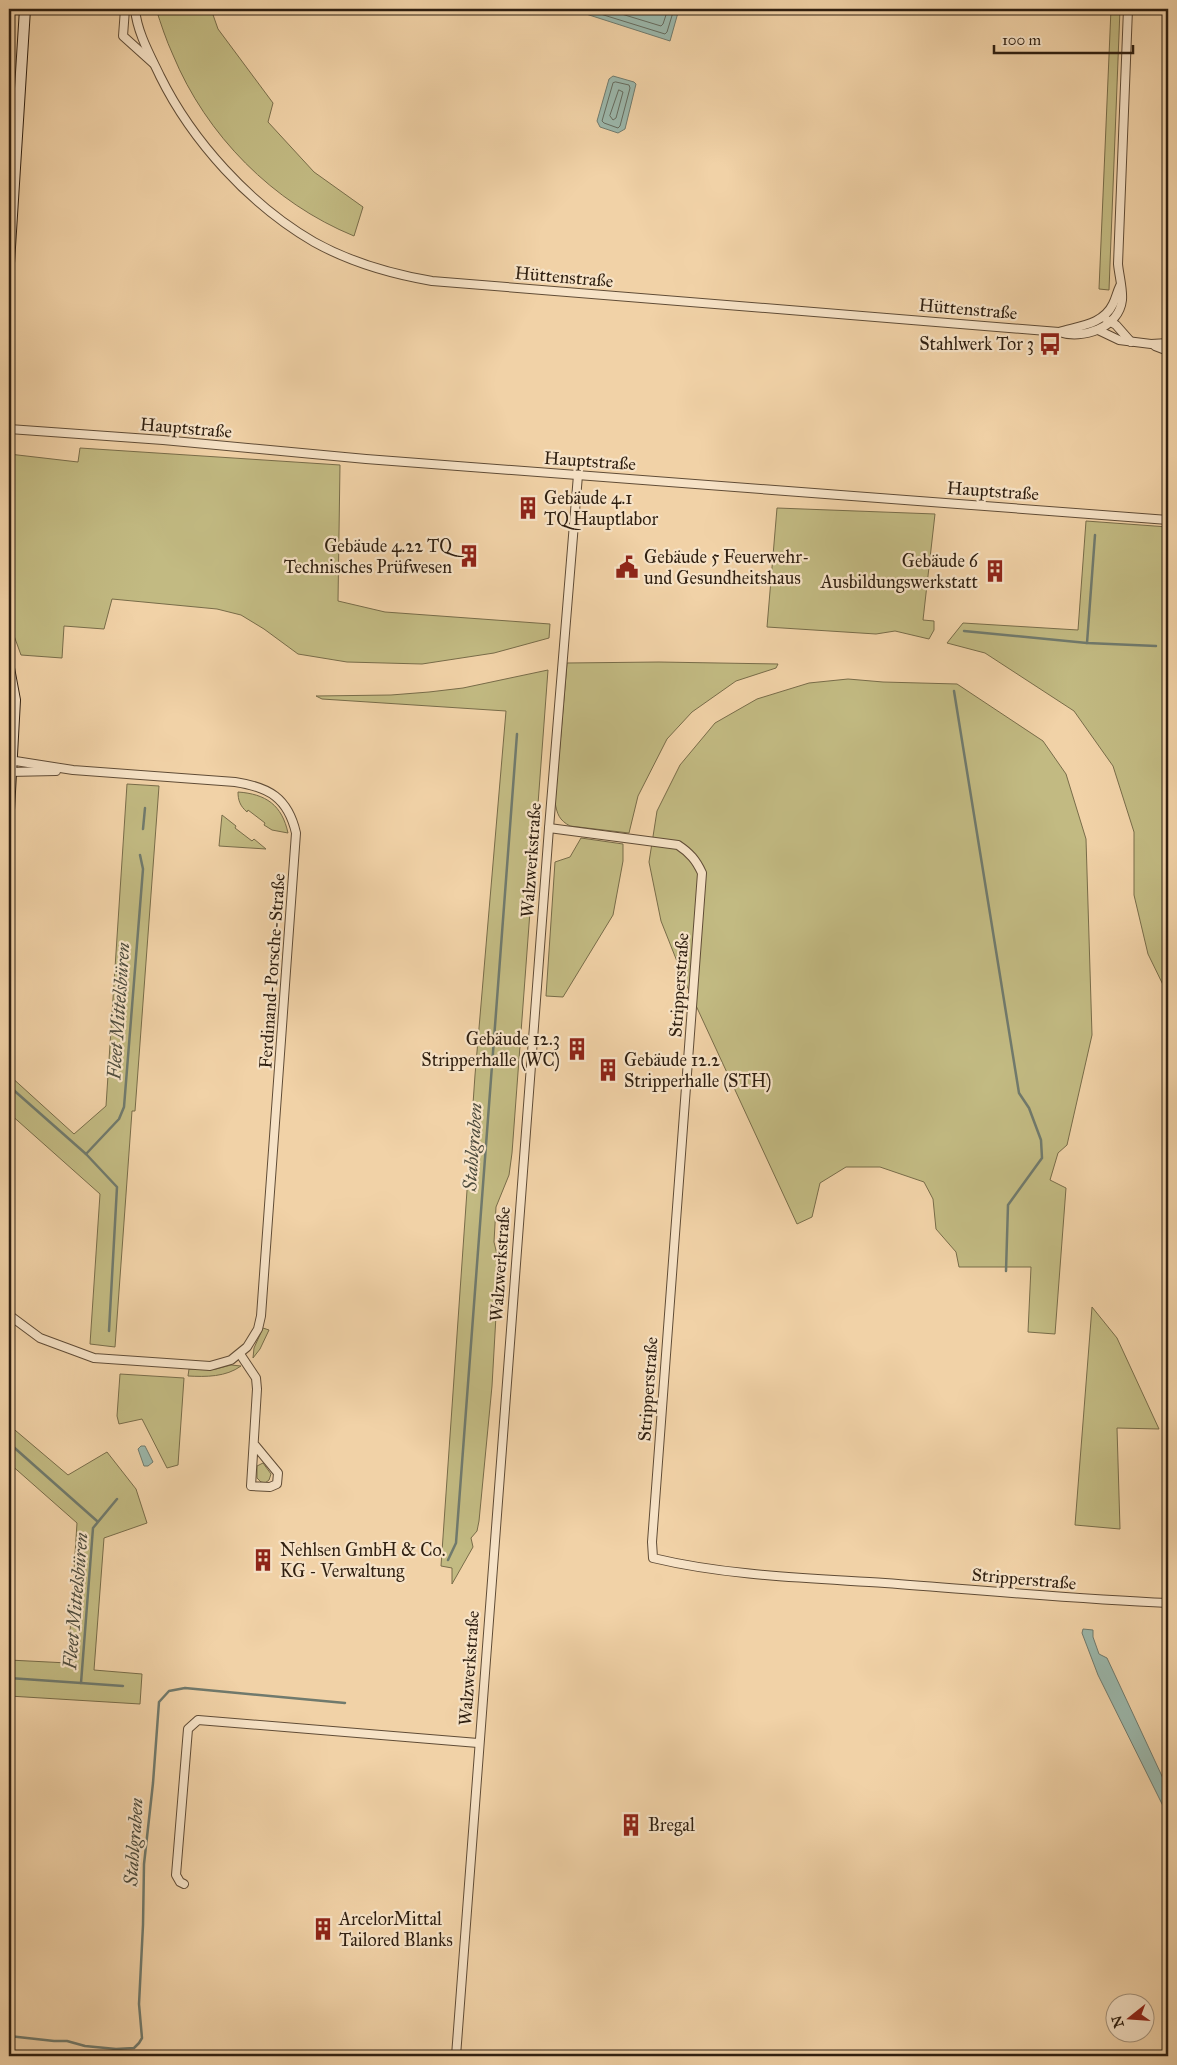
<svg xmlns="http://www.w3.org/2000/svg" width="1177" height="2065" font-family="'IM FELL Great Primer',serif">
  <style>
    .green { fill: #c2ba82; stroke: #786c49 }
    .water { fill: #9bb7ab; stroke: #707a6d }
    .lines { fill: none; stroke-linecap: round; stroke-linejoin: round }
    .shore { stroke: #656b5e; stroke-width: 1 }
    .stream { stroke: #707a6d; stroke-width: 2.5 }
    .street-casing { stroke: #604c36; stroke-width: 10 }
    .secondary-casing { stroke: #2f1f10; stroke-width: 12 }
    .street { stroke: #f6e2c6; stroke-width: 8 }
    .secondary { stroke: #f6e2c6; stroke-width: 10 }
    .labels { text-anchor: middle; stroke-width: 4.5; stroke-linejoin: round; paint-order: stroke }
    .street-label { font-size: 18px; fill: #2f1f10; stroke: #f6e2c6 }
    .poi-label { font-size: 18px; fill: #2f1f10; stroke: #f6e2c6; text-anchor: start }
    .water-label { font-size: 19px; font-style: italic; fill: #4f4d3e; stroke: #f6e2c6 }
  </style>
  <rect width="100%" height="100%" fill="#f1d2a7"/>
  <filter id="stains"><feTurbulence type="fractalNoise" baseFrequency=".004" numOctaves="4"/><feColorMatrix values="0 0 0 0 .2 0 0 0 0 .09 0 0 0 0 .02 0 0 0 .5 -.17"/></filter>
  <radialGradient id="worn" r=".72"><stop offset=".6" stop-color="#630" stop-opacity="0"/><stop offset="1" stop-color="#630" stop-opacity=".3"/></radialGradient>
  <g class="green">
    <path d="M156,9H211L218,29L273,103L268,122L314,172L363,207L354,236C273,203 206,135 173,55C166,40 161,24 156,9Z"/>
    <polygon points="1111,9 1120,9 1109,290 1099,289"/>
    <polygon points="80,448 340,465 338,601 385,612 550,624 549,638 494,653 422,664 347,662 298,654 264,629 241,615 217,609 112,599 104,629 64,626 62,658 21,655 9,622 9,454 78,462"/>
    <polygon points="777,508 935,514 923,620 934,621 934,630 929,639 895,631 876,634 767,627"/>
    <polygon points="1086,521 1168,527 1168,995 1148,954 1134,895 1134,832 1113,766 1074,711 985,653 947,643 963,623 1078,630"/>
    <path d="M659,662L778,664L776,668L736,681L692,712L667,739L638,796L629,833L570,826C559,820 557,814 555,802L567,663Z"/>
    <polygon points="548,670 512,1153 509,1175 496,1207 494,1242 499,1263 492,1386 479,1521 477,1531 471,1538 473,1547 452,1584 452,1568 441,1566 475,1075 506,711 322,699 316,696 391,695 429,692 463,688"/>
    <polygon points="848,679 883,682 957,684 1043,741 1066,774 1086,839 1092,1035 1067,1145 1058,1153 1050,1180 1066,1188 1055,1334 1028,1332 1031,1267 959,1267 956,1252 936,1229 933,1199 924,1182 880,1167 846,1167 820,1183 812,1217 797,1224 686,984 661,921 649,862 657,811 680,765 715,723 757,699 809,683"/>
    <polygon points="127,784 159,786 135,1111 132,1111 115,1347 90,1344 100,1194 9,1113 9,1075 74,1134 106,1106"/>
    <path d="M238,792C266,794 282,805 288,833L272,830L264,825L265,823L248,810L247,812C240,806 238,800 238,792Z"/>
    <polygon points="222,815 236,826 235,828 252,841 254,839 266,849 219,846"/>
    <polygon points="581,838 623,844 623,861 613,915 563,997 546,996 555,862 570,857"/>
    <polygon points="1092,1307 1117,1338 1159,1429 1117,1428 1120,1529 1075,1525"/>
    <polygon points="263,1328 269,1330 260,1349 253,1358 254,1348"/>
    <path d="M231,1365L241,1366C226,1377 206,1377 188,1376L189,1369H216Z"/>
    <polygon points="120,1374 184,1378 178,1465 167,1468 142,1419 119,1424 117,1416"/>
    <polygon points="9,1425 68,1475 107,1452 136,1489 147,1523 104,1538 94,1670 142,1674 140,1704 9,1696 9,1660 68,1663 77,1523 9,1463"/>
    <polygon points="263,1463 271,1474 269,1480 265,1483 261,1482 257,1478 257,1466"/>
  </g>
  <g class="water">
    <polygon points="587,9 679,9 670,41 586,14"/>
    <polygon points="613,76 634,82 636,84 625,129 618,133 600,127 597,121 609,79"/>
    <polygon points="141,1446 145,1446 153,1462 148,1466 144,1466 138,1449"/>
    <polygon points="1083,1629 1093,1630 1093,1637 1099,1654 1107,1658 1168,1789 1168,1816 1098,1675 1082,1633"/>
  </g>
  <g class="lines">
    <g class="shore">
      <polyline points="592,9 594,12 665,34 667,32 674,9"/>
      <polyline points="605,9 661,26 663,24 668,9"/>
      <polygon points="616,82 629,85 630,88 620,126 618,128 604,123 602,121 613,83"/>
      <polygon points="619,90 623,92 616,118 613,120 610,116"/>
    </g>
    <g class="stream">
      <polyline points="964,631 1087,643 1156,646"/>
      <polyline points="1087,643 1095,535"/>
      <polyline points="954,691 1019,1093 1029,1108 1041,1140 1042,1158 1008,1205 1006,1271"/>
      <polyline points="143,829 145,808"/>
      <polyline points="9,1086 86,1154 117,1187 109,1331"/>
      <polyline points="86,1154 119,1119 124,1107 143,869 140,855"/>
      <polyline points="9,1443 97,1521"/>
      <polyline points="448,1560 456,1543 517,734"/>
      <polyline points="9,1678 81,1683 93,1528 117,1499"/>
      <polyline points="81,1683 123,1686"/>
      <polyline points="9,2036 54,2041 67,2041 85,2046 116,2049 134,2048 139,2043 142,2038 139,2004 143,1925 144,1864 153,1783 159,1702 169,1691 185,1688 345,1703"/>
    </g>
    <defs>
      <g id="street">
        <polyline points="125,9 123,36 153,63"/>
        <path d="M135,9C137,32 150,55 160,76C192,141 250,205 314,242C350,262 391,274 432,281L1059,332C1082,340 1119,328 1122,300C1123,289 1119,275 1118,264L1128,9"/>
        <polyline points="1107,320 1116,325 1131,342"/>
        <polyline points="1098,330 1119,340 1151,344 1168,343"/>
        <path d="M1059,332C1078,326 1103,325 1113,304C1116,298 1117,292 1120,286"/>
        <polyline points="1155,346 1168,351"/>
        <polyline points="9,429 163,440 366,459 1168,520"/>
        <path d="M9,760L73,770L235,782C269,787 288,798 296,833L261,1316L258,1329L247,1347L231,1360L210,1366L94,1358L40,1338L9,1315"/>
        <polyline points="9,772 56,771"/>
        <path d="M549,828L678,845C690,853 696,860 702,873L652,1542L653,1558C728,1576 808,1578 885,1583C980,1590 1074,1599 1168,1603"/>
        <polyline points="240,1354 256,1378 257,1389 251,1486 270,1487 277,1484 278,1473 254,1444"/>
        <polyline points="184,1884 180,1882 176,1875 188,1729 198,1720 478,1743"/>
        <polyline points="456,2056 549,828 578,475"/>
      </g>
      <g id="secondary">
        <polyline points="9,263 25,9"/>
        <polyline points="9,668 15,700 9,810"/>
      </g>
    </defs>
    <use href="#street" class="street-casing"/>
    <use href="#secondary" class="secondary-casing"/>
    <use href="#street" class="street"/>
    <use href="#secondary" class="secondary"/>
  </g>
  <defs>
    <symbol id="bus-bare" viewBox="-9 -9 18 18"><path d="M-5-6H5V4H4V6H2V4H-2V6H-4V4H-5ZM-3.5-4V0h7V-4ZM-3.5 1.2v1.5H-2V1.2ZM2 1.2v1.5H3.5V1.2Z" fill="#8f2418" stroke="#f6e2c6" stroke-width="2.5" paint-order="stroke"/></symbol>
    <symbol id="building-bare" viewBox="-9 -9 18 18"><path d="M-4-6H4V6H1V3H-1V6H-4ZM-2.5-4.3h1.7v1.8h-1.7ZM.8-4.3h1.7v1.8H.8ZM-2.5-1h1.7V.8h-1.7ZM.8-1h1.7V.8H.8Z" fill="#8f2418" stroke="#f6e2c6" stroke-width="2.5" paint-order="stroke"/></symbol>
    <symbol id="civic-bare" viewBox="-9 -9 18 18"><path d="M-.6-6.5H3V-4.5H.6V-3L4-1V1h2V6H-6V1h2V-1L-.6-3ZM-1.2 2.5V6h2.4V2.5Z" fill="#8f2418" stroke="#f6e2c6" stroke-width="2.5" paint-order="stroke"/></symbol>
  </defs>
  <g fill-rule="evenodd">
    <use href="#bus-bare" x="1034" y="328" width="32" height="32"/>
    <use href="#building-bare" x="512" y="492" width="32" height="32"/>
    <use href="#building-bare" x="453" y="540" width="32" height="32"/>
    <use href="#civic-bare" x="611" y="551" width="32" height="32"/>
    <use href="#building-bare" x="979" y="555" width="32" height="32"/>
    <use href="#building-bare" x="561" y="1033" width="32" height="32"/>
    <use href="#building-bare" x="592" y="1054" width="32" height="32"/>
    <use href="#building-bare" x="247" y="1544" width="32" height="32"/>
    <use href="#building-bare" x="615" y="1809" width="32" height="32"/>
    <use href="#building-bare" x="307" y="1913" width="32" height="32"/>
  </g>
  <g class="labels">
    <g class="street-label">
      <text transform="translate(564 277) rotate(5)" y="6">Hüttenstraße</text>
      <text transform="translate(968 309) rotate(5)" y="6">Hüttenstraße</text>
      <text transform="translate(186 428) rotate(5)" y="6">Hauptstraße</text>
      <text transform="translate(590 461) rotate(4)" y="6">Hauptstraße</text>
      <text transform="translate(993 491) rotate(4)" y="6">Hauptstraße</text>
      <text transform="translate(531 860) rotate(-86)" y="6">Walzwerkstraße</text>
      <text transform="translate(272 971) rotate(-86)" y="6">Ferdinand-Porsche-Straße</text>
      <text transform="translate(679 985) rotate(-86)" y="6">Stripperstraße</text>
      <text transform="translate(500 1264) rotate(-86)" y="6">Walzwerkstraße</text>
      <text transform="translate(648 1389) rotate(-86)" y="6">Stripperstraße</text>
      <text transform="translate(1024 1579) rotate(5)" y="6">Stripperstraße</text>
      <text transform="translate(469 1668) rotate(-86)" y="6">Walzwerkstraße</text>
    </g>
    <g class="poi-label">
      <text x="1034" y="350" text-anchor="end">Stahlwerk Tor 3</text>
      <text x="544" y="504">Gebäude 4.1<tspan x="544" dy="21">TQ Hauptlabor</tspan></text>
      <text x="452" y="552" text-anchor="end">Gebäude 4.22 TQ<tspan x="452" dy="21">Technisches Prüfwesen</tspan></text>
      <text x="644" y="563">Gebäude 5 Feuerwehr-<tspan x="644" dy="21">und Gesundheitshaus</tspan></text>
      <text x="978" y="567" text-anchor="end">Gebäude 6<tspan x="978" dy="21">Ausbildungswerkstatt</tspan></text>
      <text x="560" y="1045" text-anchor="end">Gebäude 12.3<tspan x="560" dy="21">Stripperhalle (WC)</tspan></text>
      <text x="624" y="1066">Gebäude 12.2<tspan x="624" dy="21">Stripperhalle (STH)</tspan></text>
      <text x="280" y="1556">Nehlsen GmbH &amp; Co.<tspan x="280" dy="21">KG - Verwaltung</tspan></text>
      <text x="648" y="1831">Bregal</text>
      <text x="339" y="1925">ArcelorMittal<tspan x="339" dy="21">Tailored Blanks</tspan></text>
    </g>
    <g class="water-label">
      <text transform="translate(118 1011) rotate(-86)" y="7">Fleet Mittelsbüren</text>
      <text transform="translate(472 1147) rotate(-86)" y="7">Stahlgraben</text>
      <text transform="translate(75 1601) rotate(-85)" y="7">Fleet Mittelsbüren</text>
      <text transform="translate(133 1842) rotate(-86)" y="7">Stahlgraben</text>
    </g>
  </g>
  <rect width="1177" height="2065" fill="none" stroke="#f1d2a7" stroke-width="30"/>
  <rect x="10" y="10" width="1157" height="2045" fill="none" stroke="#2f1f10" stroke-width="2.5"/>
  <rect x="15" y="15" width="1147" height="2035" fill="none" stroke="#2f1f10"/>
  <g transform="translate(1130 2018) rotate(253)"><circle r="24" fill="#f6e2c6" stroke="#a6947d"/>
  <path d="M0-4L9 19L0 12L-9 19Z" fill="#8f2418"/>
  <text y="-8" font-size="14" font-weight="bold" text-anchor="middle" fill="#2f1f10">N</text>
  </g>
  <path d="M994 45v8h139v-8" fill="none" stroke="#2f1f10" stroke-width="2.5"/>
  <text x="1002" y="45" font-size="15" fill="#2f1f10" stroke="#f6e2c6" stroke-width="4" paint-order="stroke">100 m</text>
  <rect width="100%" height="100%" filter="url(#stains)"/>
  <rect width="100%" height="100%" fill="url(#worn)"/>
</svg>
